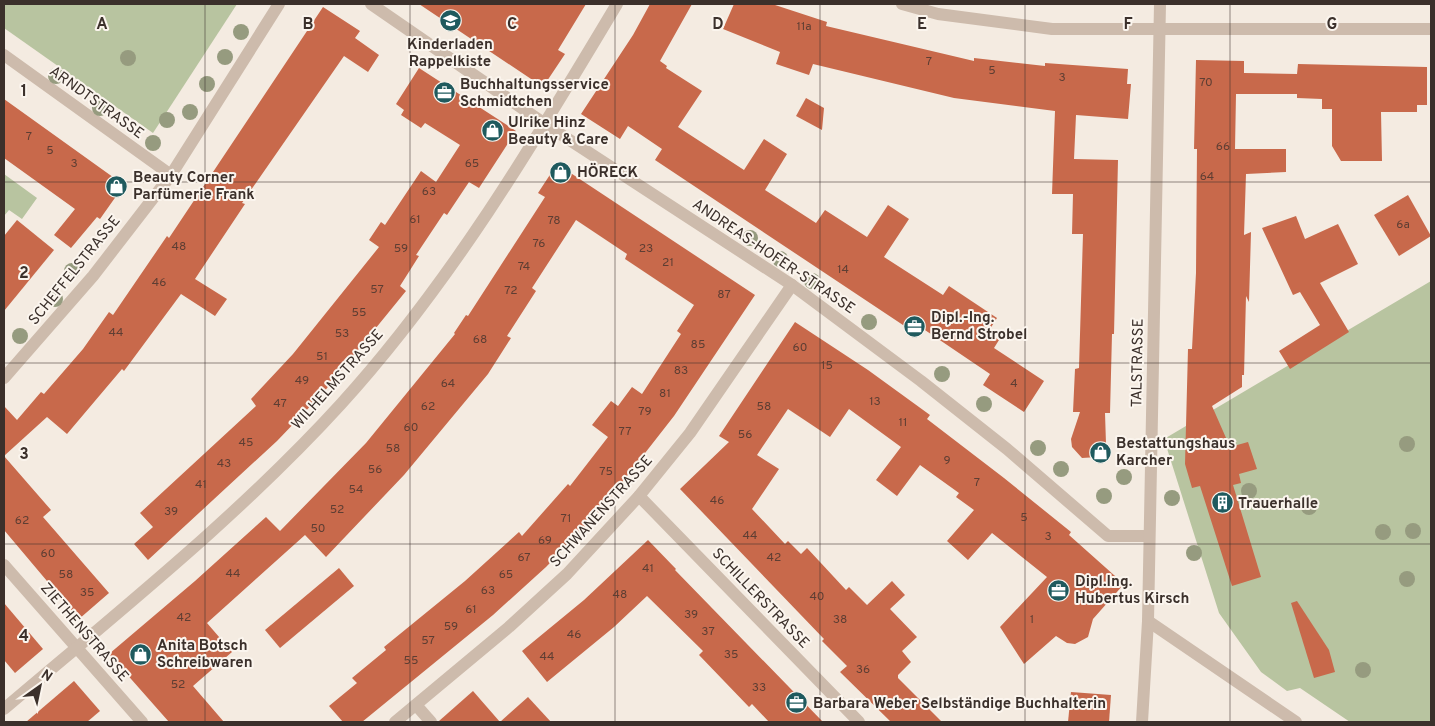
<svg xmlns="http://www.w3.org/2000/svg" width="1435" height="726" font-family="Overpass,sans-serif">
  <style>
    .green { fill: #b8c4a0 }
    .building { fill: #c8694b }
    .lines { fill: none; stroke-linecap: round; stroke-linejoin: round }
    .street { stroke: #cdbbac; stroke-width: 12 }
    .tree { fill: #969b7f }
    .grid { fill: none; stroke: #3b302b; stroke-width: 1; stroke-opacity: 0.55 }
    .labels { text-anchor: middle; stroke-width: 4; stroke-linejoin: round; paint-order: stroke }
    .number-label { font-size: 12px; fill: #5e3e33 }
    .poi-label { font-size: 15px; font-weight: bold; fill: #3b302b; stroke: #fbf5ee; text-anchor: start }
    .street-label { font-size: 15px; fill: #3b302b; stroke: #fbf5ee }
    .grid-label { font-size: 16px; text-anchor: middle; font-weight: bold; fill: #3b302b; stroke: #fbf5ee; stroke-width: 4; stroke-linejoin: round; paint-order: stroke }
  </style>
  <rect width="100%" height="100%" fill="#f4ebe1"/>
  <g class="green">
    <polygon points="4,4 237,4 153,133 4,28"/>
    <polygon points="4,174 37,198 22,219 9,210 4,216"/>
    <polygon points="1431,281 1431,722 1350,722 1300,688 1287,691 1261,672 1219,613 1164,439"/>
  </g>
  <g class="building">
    <polygon points="419,4 586,4 558,50 565,54 543,87"/>
    <polygon points="650,4 692,4 660,61 667,66 666,68 702,91 678,127 744,170 764,139 787,154 765,190 816,223 825,210 867,237 888,205 909,219 884,257 943,295 949,286 997,318 988,332 999,340 994,348 1044,381 1024,412 983,385 990,374 919,326 915,333 655,160 662,149 628,126 620,139 581,114 633,35"/>
    <polygon points="734,4 772,4 827,22 826,26 974,61 974,58 1045,66 1045,63 1128,69 1127,84 1131,84 1128,119 1076,115 1074,159 1118,160 1114,334 1112,334 1110,413 1105,413 1106,444 1098,457 1082,458 1072,447 1071,439 1080,412 1073,412 1075,369 1079,368 1083,234 1072,234 1073,194 1052,194 1055,111 954,98 813,64 809,75 776,64 780,52 723,29"/>
    <polygon points="323,7 360,31 355,38 379,55 368,72 344,56 242,203 245,204 195,279 227,299 215,316 181,294 124,371 122,369 67,434 47,417 4,456 51,510 43,517 109,593 79,619 4,530 4,406 17,420 41,392 44,394 83,349 109,312 113,315 167,236 169,238"/>
    <polygon points="1196,60 1244,61 1244,73 1297,74 1298,64 1427,67 1427,105 1417,105 1417,112 1381,112 1382,161 1341,161 1332,146 1332,109 1322,109 1322,99 1297,98 1297,94 1236,94 1235,149 1286,149 1286,172 1246,174 1244,235 1251,232 1249,302 1246,296 1244,375 1242,375 1242,387 1212,406 1230,447 1248,442 1257,469 1239,474 1241,483 1233,485 1261,577 1232,586 1200,486 1192,488 1185,464 1188,349 1192,349 1196,273 1197,149 1194,149"/>
    <polygon points="419,68 516,131 479,188 469,182 447,215 444,213 416,255 419,256 400,286 406,291 323,393 277,441 148,560 134,544 153,527 140,513 256,406 251,399 293,354 379,247 369,240 381,222 385,225 421,171 436,182 460,145 425,123 421,128 401,115 404,110 396,104"/>
    <polygon points="806,98 824,108 822,130 796,116"/>
    <polygon points="4,99 124,185 100,219 97,217 71,248 54,235 75,209 4,158"/>
    <polygon points="557,164 755,295 674,416 595,517 546,567 493,615 362,722 343,722 329,706 357,683 352,678 386,650 384,647 465,581 519,532 522,536 568,484 570,486 608,437 592,425 611,401 618,406 632,387 642,394 681,334 677,331 694,305 625,259 627,254 576,220 532,288 536,291 507,336 511,338 488,374 404,475 326,557 305,535 207,623 232,652 193,686 224,722 169,722 109,654 195,581 266,517 280,531 366,443 455,334 454,333 466,315 468,316 545,197 538,193"/>
    <polygon points="1408,195 1431,236 1399,256 1374,215"/>
    <polygon points="1296,216 1305,239 1338,224 1358,264 1320,283 1349,332 1290,369 1279,351 1320,325 1300,292 1293,295 1262,228"/>
    <polygon points="17,220 54,250 4,311 4,236"/>
    <polygon points="795,322 868,370 930,415 927,419 1004,478 1071,532 1069,535 1124,584 1093,619 1088,637 1075,644 1067,643 1056,636 1024,664 1000,627 1047,577 992,533 968,560 947,541 974,510 956,497 959,493 920,465 897,496 876,480 901,447 849,409 830,437 788,409 757,455 779,469 752,509 785,544 788,541 801,554 807,548 846,590 849,587 867,605 892,581 905,595 890,609 917,637 902,651 911,662 898,675 898,678 942,722 891,722 840,672 847,666 822,641 824,639 680,489 729,442 719,436"/>
    <polygon points="648,540 676,569 675,570 823,722 769,722 752,704 749,707 699,655 703,651 647,596 614,627 547,682 522,651 584,600"/>
    <polygon points="339,568 354,586 280,648 265,630"/>
    <polygon points="1297,601 1329,650 1335,672 1314,678 1291,603"/>
    <polygon points="4,603 43,649 15,673 4,660"/>
    <polygon points="74,681 100,711 87,722 26,722"/>
    <polygon points="473,691 500,722 439,722 439,721"/>
    <polygon points="1071,692 1111,695 1109,722 1068,722"/>
    <polygon points="528,697 551,722 500,722"/>
  </g>
  <g class="lines">
    <g class="street">
      <polyline points="371,4 545,124 792,285 921,381 1007,449 1108,536 1149,536"/>
      <polyline points="902,4 938,14 1052,29 1431,29"/>
      <polyline points="4,55 171,175"/>
      <polyline points="4,378 93,276 171,175 279,4"/>
      <polyline points="639,496 859,722"/>
      <polyline points="4,565 142,722"/>
      <polyline points="1148,621 1296,722"/>
      <polyline points="416,705 431,722"/>
      <path d="M4,709C118,612 240,515 341,404C450,284 534,143 617,4"/>
      <polyline points="395,722 509,627 567,574 639,496 690,433 792,285"/>
      <polyline points="1142,722 1148,621 1160,4"/>
    </g>
  </g>
  <g class="tree">
    <circle cx="241" cy="32" r="8"/>
    <circle cx="225" cy="57" r="8"/>
    <circle cx="128" cy="58" r="8"/>
    <circle cx="56" cy="76" r="8"/>
    <circle cx="207" cy="84" r="8"/>
    <circle cx="100" cy="108" r="8"/>
    <circle cx="190" cy="112" r="8"/>
    <circle cx="167" cy="120" r="8"/>
    <circle cx="153" cy="143" r="8"/>
    <circle cx="750" cy="238" r="8"/>
    <circle cx="780" cy="259" r="8"/>
    <circle cx="72" cy="271" r="8"/>
    <circle cx="812" cy="281" r="8"/>
    <circle cx="55" cy="299" r="8"/>
    <circle cx="869" cy="322" r="8"/>
    <circle cx="20" cy="336" r="8"/>
    <circle cx="942" cy="374" r="8"/>
    <circle cx="984" cy="404" r="8"/>
    <circle cx="1407" cy="444" r="8"/>
    <circle cx="1038" cy="448" r="8"/>
    <circle cx="1061" cy="469" r="8"/>
    <circle cx="1124" cy="477" r="8"/>
    <circle cx="1249" cy="491" r="8"/>
    <circle cx="1104" cy="496" r="8"/>
    <circle cx="1172" cy="498" r="8"/>
    <circle cx="1309" cy="507" r="8"/>
    <circle cx="1413" cy="531" r="8"/>
    <circle cx="1383" cy="532" r="8"/>
    <circle cx="1194" cy="553" r="8"/>
    <circle cx="1407" cy="579" r="8"/>
    <circle cx="1363" cy="670" r="8"/>
  </g>
  <path class="grid" d="M205,4V722M410,4V722M615,4V722M820,4V722M1025,4V722M1230,4V722M4,182H1431M4,363H1431M4,544H1431"/>
  <defs>
    <symbol id="school-disc" viewBox="-11 -11 22 22"><circle r="9.5" fill="#1f5a5e" stroke="#fbf5ee"/><path d="M0-5L7-2L0 1L-7-2ZM-4 1L0 2.5L4 1V4Q0 6-4 4Z" fill="#fff"/></symbol>
    <symbol id="office-disc" viewBox="-11 -11 22 22"><circle r="9.5" fill="#1f5a5e" stroke="#fbf5ee"/><path d="M-6-3h4V-5.5h4V-3h4V5H-6ZM-1-4.5V-3h2v-1.5ZM-6 0V1H6V0Z" fill="#fff"/></symbol>
    <symbol id="shop-disc" viewBox="-11 -11 22 22"><circle r="9.5" fill="#1f5a5e" stroke="#fbf5ee"/><path d="M-5-2.5h2.3a2.7 3.5 0 0 1 5.4 0H5L5.5 6h-11ZM-1.5-2.5h3a1.5 2.3 0 0 0-3 0Z" fill="#fff"/></symbol>
    <symbol id="building-disc" viewBox="-11 -11 22 22"><circle r="9.5" fill="#1f5a5e" stroke="#fbf5ee"/><path d="M-4-6H4V6H1V3H-1V6H-4ZM-2.5-4.3h1.7v1.8h-1.7ZM.8-4.3h1.7v1.8H.8ZM-2.5-1h1.7V.8h-1.7ZM.8-1h1.7V.8H.8Z" fill="#fff"/></symbol>
  </defs>
  <g fill-rule="evenodd">
    <use href="#school-disc" x="438" y="8" width="25" height="25"/>
    <use href="#office-disc" x="432" y="80" width="25" height="25"/>
    <use href="#shop-disc" x="480" y="118" width="25" height="25"/>
    <use href="#shop-disc" x="548" y="160" width="25" height="25"/>
    <use href="#shop-disc" x="104" y="174" width="25" height="25"/>
    <use href="#office-disc" x="902" y="314" width="25" height="25"/>
    <use href="#shop-disc" x="1088" y="440" width="25" height="25"/>
    <use href="#building-disc" x="1210" y="490" width="25" height="25"/>
    <use href="#office-disc" x="1046" y="578" width="25" height="25"/>
    <use href="#shop-disc" x="128" y="642" width="25" height="25"/>
    <use href="#office-disc" x="784" y="690" width="25" height="25"/>
  </g>
  <g class="labels">
    <g class="number-label">
      <text x="804" y="30">11a</text>
      <text x="929" y="65">7</text>
      <text x="992" y="74">5</text>
      <text x="1062" y="81">3</text>
      <text x="1206" y="86">70</text>
      <text x="29" y="140">7</text>
      <text x="1223" y="150">66</text>
      <text x="50" y="154">5</text>
      <text x="74" y="167">3</text>
      <text x="472" y="167">65</text>
      <text x="1207" y="180">64</text>
      <text x="429" y="195">63</text>
      <text x="415" y="223">61</text>
      <text x="554" y="224">78</text>
      <text x="1403" y="228">6a</text>
      <text x="539" y="247">76</text>
      <text x="179" y="250">48</text>
      <text x="401" y="252">59</text>
      <text x="646" y="252">23</text>
      <text x="668" y="266">21</text>
      <text x="524" y="270">74</text>
      <text x="843" y="273">14</text>
      <text x="159" y="286">46</text>
      <text x="377" y="293">57</text>
      <text x="511" y="294">72</text>
      <text x="724" y="298">87</text>
      <text x="359" y="316">55</text>
      <text x="116" y="336">44</text>
      <text x="342" y="337">53</text>
      <text x="480" y="343">68</text>
      <text x="698" y="348">85</text>
      <text x="800" y="351">60</text>
      <text x="322" y="360">51</text>
      <text x="827" y="369">15</text>
      <text x="681" y="374">83</text>
      <text x="302" y="384">49</text>
      <text x="448" y="387">64</text>
      <text x="1014" y="387">4</text>
      <text x="665" y="397">81</text>
      <text x="875" y="405">13</text>
      <text x="280" y="407">47</text>
      <text x="428" y="410">62</text>
      <text x="764" y="410">58</text>
      <text x="645" y="415">79</text>
      <text x="903" y="426">11</text>
      <text x="411" y="431">60</text>
      <text x="625" y="435">77</text>
      <text x="745" y="438">56</text>
      <text x="246" y="446">45</text>
      <text x="393" y="452">58</text>
      <text x="947" y="464">9</text>
      <text x="224" y="467">43</text>
      <text x="375" y="473">56</text>
      <text x="606" y="475">75</text>
      <text x="977" y="486">7</text>
      <text x="201" y="488">41</text>
      <text x="356" y="493">54</text>
      <text x="717" y="504">46</text>
      <text x="337" y="513">52</text>
      <text x="171" y="515">39</text>
      <text x="1024" y="521">5</text>
      <text x="566" y="522">71</text>
      <text x="22" y="524">62</text>
      <text x="318" y="532">50</text>
      <text x="750" y="539">44</text>
      <text x="1048" y="540">3</text>
      <text x="545" y="544">69</text>
      <text x="48" y="557">60</text>
      <text x="524" y="561">67</text>
      <text x="774" y="561">42</text>
      <text x="648" y="572">41</text>
      <text x="233" y="577">44</text>
      <text x="66" y="578">58</text>
      <text x="506" y="578">65</text>
      <text x="488" y="594">63</text>
      <text x="87" y="596">35</text>
      <text x="620" y="598">48</text>
      <text x="817" y="600">40</text>
      <text x="471" y="613">61</text>
      <text x="691" y="618">39</text>
      <text x="184" y="621">42</text>
      <text x="840" y="623">38</text>
      <text x="1032" y="623">1</text>
      <text x="451" y="630">59</text>
      <text x="708" y="635">37</text>
      <text x="574" y="638">46</text>
      <text x="428" y="644">57</text>
      <text x="731" y="658">35</text>
      <text x="547" y="660">44</text>
      <text x="411" y="664">55</text>
      <text x="863" y="673">36</text>
      <text x="178" y="688">52</text>
      <text x="759" y="691">33</text>
    </g>
    <g class="poi-label">
      <text x="450" y="49" text-anchor="middle">Kinderladen<tspan x="450" dy="17">Rappelkiste</tspan></text>
      <text x="460" y="89">Buchhaltungsservice<tspan x="460" dy="17">Schmidtchen</tspan></text>
      <text x="508" y="127">Ulrike Hinz<tspan x="508" dy="17">Beauty &amp; Care</tspan></text>
      <text x="577" y="177">HÖRECK</text>
      <text x="133" y="182">Beauty Corner<tspan x="133" dy="17">Parfümerie Frank</tspan></text>
      <text x="931" y="322">Dipl.-Ing.<tspan x="931" dy="17">Bernd Strobel</tspan></text>
      <text x="1116" y="448">Bestattungshaus<tspan x="1116" dy="17">Karcher</tspan></text>
      <text x="1238" y="508">Trauerhalle</text>
      <text x="1075" y="586">Dipl.Ing.<tspan x="1075" dy="17">Hubertus Kirsch</tspan></text>
      <text x="157" y="650">Anita Botsch<tspan x="157" dy="17">Schreibwaren</tspan></text>
      <text x="813" y="708">Barbara Weber Selbständige Buchhalterin</text>
    </g>
    <g class="street-label">
      <text transform="translate(97 102) rotate(36)" y="5">ARNDTSTRASSE</text>
      <text transform="translate(774 256) rotate(34)" y="5">ANDREAS-HOFER-STRASSE</text>
      <text transform="translate(74 270) rotate(-51)" y="5">SCHEFFELSTRASSE</text>
      <text transform="translate(1137 363) rotate(-89)" y="5">TALSTRASSE</text>
      <text transform="translate(337 379) rotate(-48)" y="5">WILHELMSTRASSE</text>
      <text transform="translate(601 511) rotate(-48)" y="5">SCHWANENSTRASSE</text>
      <text transform="translate(761 598) rotate(46)" y="5">SCHILLERSTRASSE</text>
      <text transform="translate(85 632) rotate(49)" y="5">ZIETHENSTRASSE</text>
    </g>
  </g>
  <g class="grid-label">
    <text x="102" y="29">A</text>
    <text x="308" y="29">B</text>
    <text x="512" y="29">C</text>
    <text x="718" y="29">D</text>
    <text x="922" y="29">E</text>
    <text x="1128" y="29">F</text>
    <text x="1332" y="29">G</text>
    <text x="24" y="96">1</text>
    <text x="24" y="278">2</text>
    <text x="24" y="459">3</text>
    <text x="24" y="641">4</text>
  </g>
  <rect width="1435" height="726" fill="none" stroke="#3b302b" stroke-width="10"/>
  <g transform="translate(40 686) rotate(33)" stroke="#fbf5ee" stroke-width="4" paint-order="stroke">
  <path d="M0-4L9 19L0 12L-9 19Z" fill="#3b302b"/>
  <text y="-8" font-size="14" font-weight="bold" text-anchor="middle" fill="#3b302b">N</text>
  </g>
</svg>
